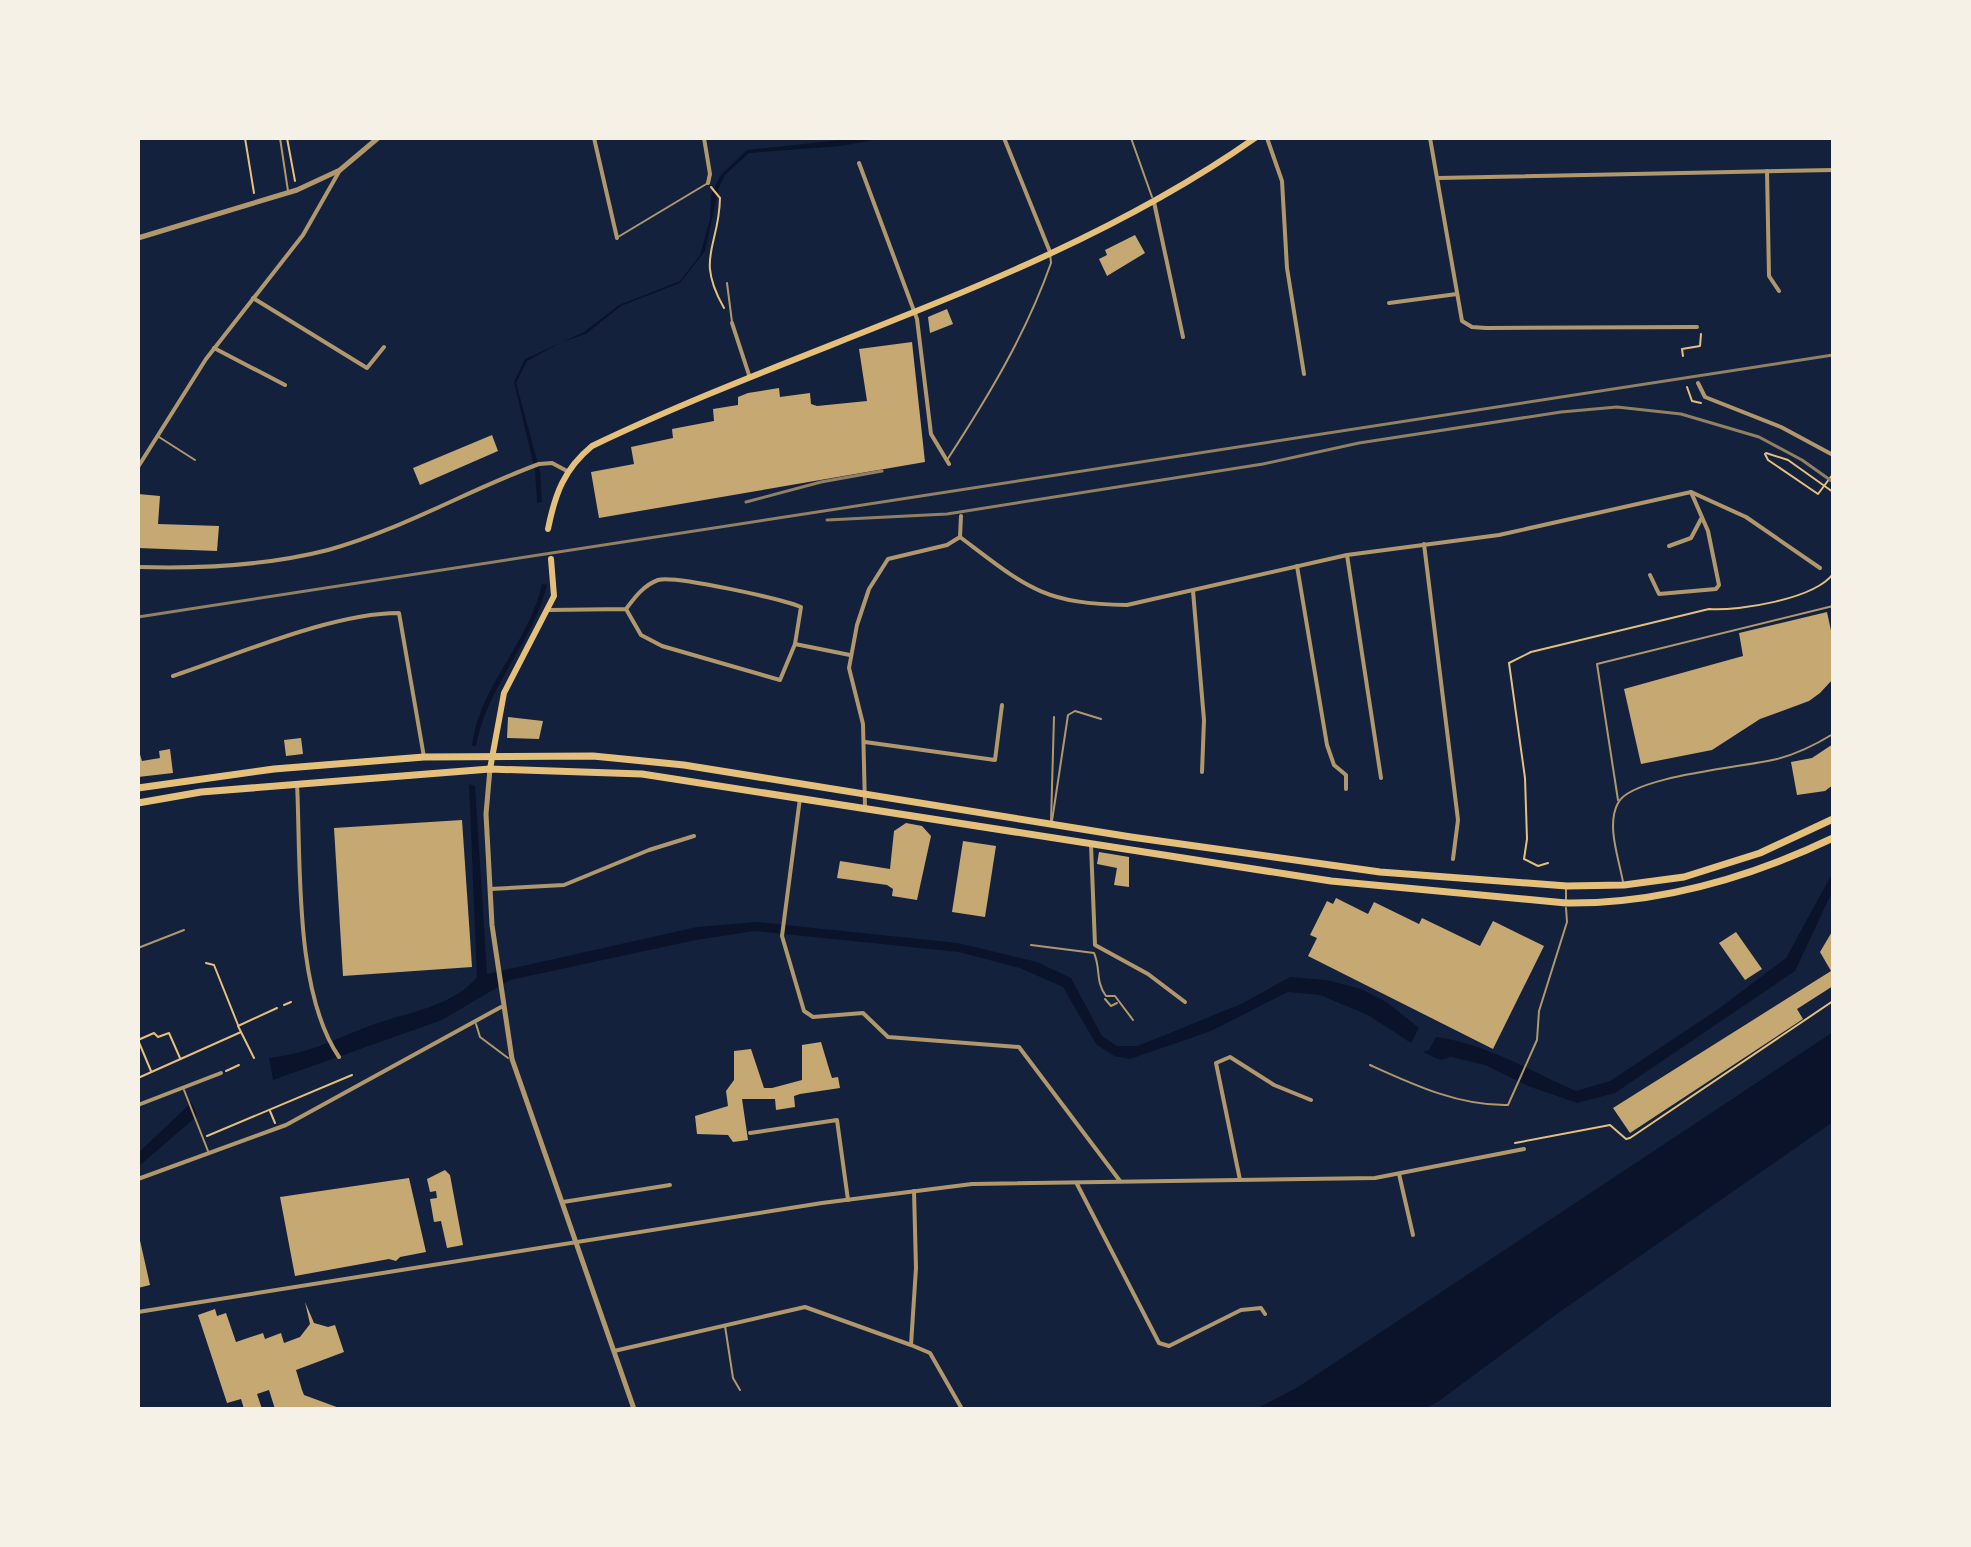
<svg xmlns="http://www.w3.org/2000/svg" width="1971" height="1547" font-family="'PT Sans Narrow',sans-serif">
  <style>
    .water { fill: #0b132b }
    .building { fill: #c6a872 }
    .lines { fill: none; stroke-linecap: round; stroke-linejoin: round }
    .path { stroke: #e5c07b; stroke-width: 2 }
    .service { stroke: #b1986c; stroke-width: 2 }
    .minor { stroke: #b1986c; stroke-width: 4 }
    .tertiary { stroke: #b1986c; stroke-width: 5 }
    .secondary { stroke: #e5c07b; stroke-width: 6 }
    .primary { stroke: #e5c07b; stroke-width: 7 }
    .rail { stroke: #918062; stroke-width: 3 }
  </style>
  <rect width="100%" height="100%" fill="#14213d"/>
  <g class="water">
    <polygon points="858,138 885,138 841,146 749,153 725,175 719,187 705,251 680,283 621,306 586,334 562,342 527,361 516,383 540,471 542,502 537,503 535,471 514,382 525,359 584,332 619,305 680,281 700,255 710,219 711,195 720,176 747,150"/>
    <path d="M542,584L547,585C533,643 486,687 476,746H472C479,685 528,646 542,584Z"/>
    <path d="M469,784L475,786L487,974L697,927L756,922L958,943L1037,962L1071,978L1102,1036L1117,1046H1137L1165,1035L1241,1004L1290,977L1326,980L1361,989L1388,1003L1419,1028L1411,1043L1368,1015L1320,995L1288,992L1211,1031L1130,1059L1114,1056L1096,1044L1063,987L1020,968L959,952L755,931L696,940L510,980L442,1020L273,1080L269,1058C305,1054 332,1041 364,1028C400,1013 451,1009 477,977Z"/>
    <path d="M1833,872V890L1795,971L1615,1093L1577,1103L1528,1086L1485,1065L1451,1057L1440,1060L1423,1052L1429,1050L1436,1037C1485,1043 1532,1072 1576,1091L1610,1081L1717,1010L1786,958Z"/>
    <polygon points="1833,1032 1833,1122 1561,1311 1439,1401 1425,1409 1256,1409 1298,1387"/>
    <polygon points="192,1102 197,1116 138,1167 138,1153"/>
  </g>
  <g class="building">
    <polygon points="1135,235 1145,253 1107,276 1099,259 1107,255 1105,250"/>
    <polygon points="947,309 953,324 930,333 928,317"/>
    <polygon points="912,342 925,462 599,518 591,472 634,464 631,447 673,438 672,429 714,421 713,409 738,405 738,397 748,393 779,388 780,397 810,393 811,404 817,406 867,401 859,349"/>
    <polygon points="492,435 498,451 420,485 413,468"/>
    <polygon points="138,494 160,496 158,524 219,526 217,551 138,548"/>
    <polygon points="1827,612 1833,640 1833,679 1820,693 1809,701 1760,719 1712,750 1641,764 1624,689 1743,656 1739,633"/>
    <polygon points="508,717 543,721 539,739 507,738"/>
    <polygon points="301,738 303,754 286,756 284,740"/>
    <polygon points="1833,744 1833,785 1825,791 1797,795 1791,762 1812,758"/>
    <polygon points="138,748 142,761 160,758 159,751 170,749 173,773 138,777"/>
    <polygon points="462,820 472,967 343,976 334,828"/>
    <polygon points="906,823 922,826 931,836 917,900 892,896 893,889 887,885 837,878 840,861 890,869 894,831"/>
    <polygon points="963,841 996,846 985,917 952,912"/>
    <polygon points="1099,852 1129,857 1129,887 1114,885 1117,868 1097,864"/>
    <polygon points="1336,898 1368,914 1374,902 1419,924 1422,918 1480,946 1493,921 1544,946 1493,1049 1308,956 1317,938 1310,935 1327,901 1333,904"/>
    <polygon points="1833,930 1833,986 1797,1009 1803,1019 1630,1133 1613,1108 1831,971 1820,952"/>
    <polygon points="1736,932 1762,969 1745,980 1719,943"/>
    <polygon points="821,1042 830,1072 832,1078 838,1077 840,1088 800,1094 794,1096 795,1107 776,1110 775,1099 742,1099 748,1140 733,1142 728,1135 697,1134 695,1116 728,1106 726,1091 734,1080 734,1051 751,1049 764,1088 772,1088 802,1080 802,1045"/>
    <polygon points="445,1170 450,1175 463,1245 447,1248 441,1221 434,1222 430,1199 437,1198 436,1191 430,1192 427,1179"/>
    <polygon points="409,1178 426,1252 400,1257 396,1261 389,1259 295,1276 280,1197"/>
    <polygon points="139,1236 150,1285 138,1288 138,1237"/>
    <polygon points="305,1302 314,1323 328,1327 335,1325 344,1352 296,1370 302,1390 304,1395 342,1409 275,1409 269,1390 257,1394 262,1409 244,1409 241,1399 227,1403 198,1315 215,1309 217,1316 226,1313 236,1342 263,1333 265,1339 281,1333 284,1343 300,1337 310,1324"/>
  </g>
  <g class="lines">
    <g class="path">
      <polyline points="245,138 254,193"/>
      <polyline points="287,138 295,181"/>
      <path d="M711,187L720,198C719,248 695,257 724,308"/>
      <polyline points="1683,356 1682,349 1700,346 1701,334"/>
      <polyline points="1687,387 1692,401 1701,403"/>
      <polyline points="1766,453 1788,460 1833,492"/>
      <polyline points="1765,454 1768,460 1818,494 1833,474"/>
      <path d="M1548,863L1538,866L1524,859L1527,839L1525,778L1509,663L1531,652L1709,609C1740,611 1814,599 1833,574"/>
      <polyline points="206,963 214,965 238,1025"/>
      <polyline points="284,1005 291,1002"/>
      <polyline points="138,1040 154,1033 158,1037 169,1033 180,1058"/>
      <polyline points="138,1040 151,1071"/>
      <polyline points="254,1058 238,1026 277,1008"/>
      <polyline points="226,1071 239,1065"/>
      <polyline points="138,1078 241,1032"/>
      <polyline points="270,1111 275,1123"/>
      <polyline points="207,1136 352,1075"/>
      <polyline points="1515,1143 1610,1125 1626,1139 1630,1138 1833,1001"/>
    </g>
    <g class="service">
      <polyline points="280,138 288,191"/>
      <polyline points="1131,138 1152,197"/>
      <polyline points="618,237 708,183"/>
      <polyline points="727,283 732,322"/>
      <polyline points="159,437 195,460"/>
      <path d="M947,460C988,397 1026,334 1051,263L1050,253"/>
      <polyline points="1618,800 1597,664 1833,606"/>
      <polyline points="1052,821 1068,715 1075,711 1101,719"/>
      <polyline points="1051,822 1054,717"/>
      <path d="M1623,882C1619,859 1606,825 1618,803C1631,776 1746,767 1777,759C1797,754 1815,745 1833,734"/>
      <polyline points="1566,901 1566,888"/>
      <path d="M1031,945L1094,953C1101,969 1095,981 1106,996H1115L1133,1020"/>
      <polyline points="138,948 184,930"/>
      <polyline points="1105,999 1111,1006 1117,1003"/>
      <polyline points="476,1024 480,1037 508,1058"/>
      <path d="M1370,1065C1414,1085 1459,1106 1508,1105L1537,1040L1539,1011L1567,922L1566,908"/>
      <polyline points="184,1090 208,1151"/>
      <polyline points="725,1326 733,1378 740,1390"/>
    </g>
    <g class="minor">
      <polyline points="594,138 617,238"/>
      <polyline points="704,138 710,174 708,183"/>
      <polyline points="1004,138 1050,252"/>
      <polyline points="1267,138 1282,181 1287,268 1304,374"/>
      <polyline points="1430,138 1462,321 1472,327 1486,328 1697,327"/>
      <polyline points="859,163 917,319 931,434 949,464"/>
      <polyline points="1767,171 1769,276 1779,291"/>
      <polyline points="1438,178 1833,170"/>
      <polyline points="1154,202 1183,337"/>
      <polyline points="253,298 367,368 384,347"/>
      <polyline points="1389,303 1457,294"/>
      <polyline points="732,323 750,378"/>
      <polyline points="214,348 285,385"/>
      <polyline points="1698,383 1705,397 1781,427 1833,455"/>
      <polyline points="138,467 206,359 303,235 340,170"/>
      <path d="M960,537C1025,586 1042,604 1127,605L1347,555L1499,535L1691,492L1746,517L1820,568"/>
      <polyline points="1424,544 1458,820 1453,859"/>
      <polyline points="1669,546 1691,538 1701,519"/>
      <polyline points="1347,555 1381,778"/>
      <polyline points="1297,566 1327,745 1334,765 1346,775 1346,789"/>
      <path d="M138,567C202,569 265,566 328,550C401,530 468,490 539,464L552,463L567,471"/>
      <polyline points="1650,575 1659,594 1716,589 1719,585 1708,531 1691,492"/>
      <polyline points="1193,591 1204,720 1202,772"/>
      <path d="M549,610L626,609C635,597 644,585 658,580C674,575 782,599 801,607L795,644L780,680L662,646L641,635L626,609"/>
      <polyline points="795,644 850,655"/>
      <path d="M173,676C239,654 332,613 399,613L424,757"/>
      <polyline points="865,742 995,760 1002,705"/>
      <path d="M297,783C301,863 294,991 339,1057"/>
      <polyline points="800,798 782,936 804,1011 813,1017 863,1013 888,1037 1019,1047 1120,1181"/>
      <polyline points="865,806 863,724 849,668 857,625 869,589 888,559 947,545 960,537 961,516"/>
      <polyline points="1091,845 1095,945 1148,974 1185,1002"/>
      <polyline points="490,889 564,885 649,850 694,836"/>
      <polyline points="138,1105 221,1073"/>
      <polyline points="750,1133 837,1120 848,1200"/>
      <polyline points="1399,1174 1413,1235"/>
      <polyline points="138,1179 286,1125 501,1007"/>
      <polyline points="1240,1180 1216,1063 1230,1057 1274,1085 1311,1100"/>
      <polyline points="1077,1184 1159,1343 1169,1346 1241,1310 1261,1308 1265,1314"/>
      <polyline points="914,1191 916,1268 911,1345 930,1353 962,1409"/>
      <polyline points="563,1202 670,1185"/>
      <polyline points="138,1312 822,1203 972,1184 1375,1178 1524,1149"/>
      <polyline points="614,1351 805,1307 911,1345"/>
    </g>
    <g class="tertiary">
      <polyline points="138,238 297,190 340,170 378,138"/>
      <polyline points="490,769 486,814 492,925 512,1059 634,1409"/>
    </g>
    <g class="secondary">
      <path d="M548,529C555,494 564,469 592,446C811,341 1054,279 1255,138"/>
      <polyline points="490,769 504,693 554,596 551,559"/>
    </g>
    <g class="primary">
      <polyline points="138,788 274,769 424,757 593,756 684,765 1131,837 1380,872 1567,886 1624,885 1684,877 1760,853 1833,819"/>
      <path d="M138,803L201,792L490,769L642,774L1331,881L1566,903C1659,904 1749,878 1833,838"/>
    </g>
    <g class="rail">
      <polyline points="746,502 821,482 882,471"/>
      <polyline points="827,520 947,514 1263,464 1359,443 1561,412 1617,407 1681,414 1759,437 1802,460 1833,482"/>
      <polyline points="138,617 1833,355"/>
    </g>
  </g>
  <rect width="1971" height="1547" fill="none" stroke="#f6f1e7" stroke-width="280"/>
</svg>
